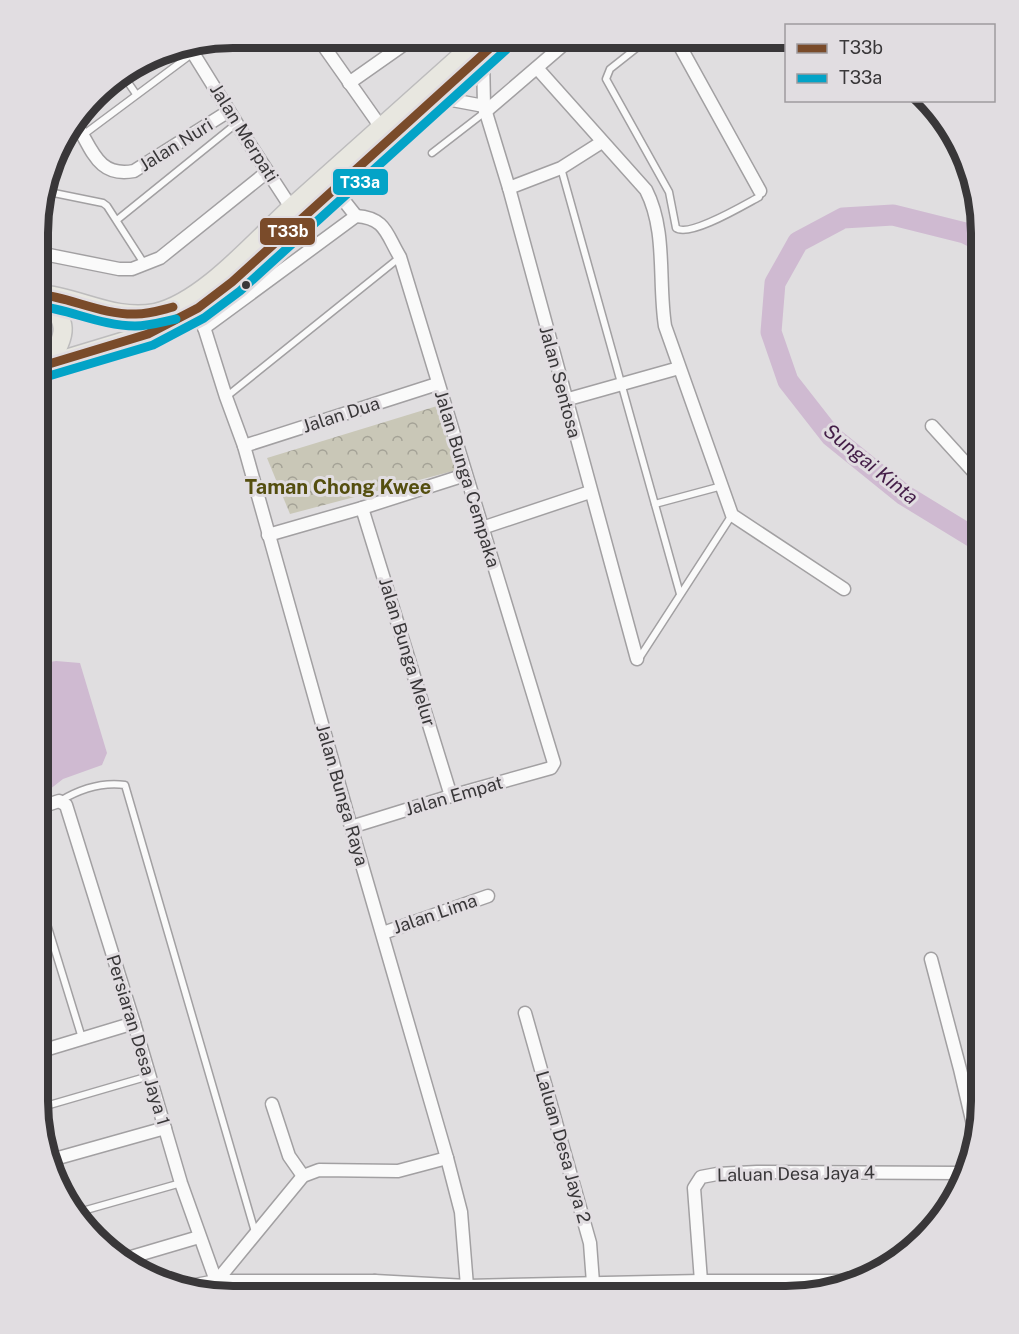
<svg xmlns="http://www.w3.org/2000/svg" width="1019" height="1334" font-family="'Public Sans',sans-serif">
  <style>
    .park { fill: url(#park-crowns) }
    .water { fill: #cfbad1 }
    .lines { fill: none; stroke-linecap: round; stroke-linejoin: round }
    .river { stroke: #cfbad1; stroke-width: 21 }
    .service-casing { stroke: #a2a0a2; stroke-width: 9 }
    .minor-casing { stroke: #a2a0a2; stroke-width: 15 }
    .primary-casing { stroke: #bdbcbd; stroke-width: 21 }
    .service { stroke: #fafafa; stroke-width: 6 }
    .minor { stroke: #fafafa; stroke-width: 12 }
    .primary { stroke: #e8e7e0; stroke-width: 18 }
    .bus-1-casing { stroke: #e1dde1; stroke-width: 14 }
    .bus-2-casing { stroke: #e1dde1; stroke-width: 14 }
    .bus-1 { stroke: #7a4b2a; stroke-width: 9 }
    .bus-2 { stroke: #03a3c7; stroke-width: 9 }
    .bus-dot { fill: #393739; stroke: #e1dde1; stroke-width: 2 }
    .labels { text-anchor: middle; stroke-width: 6; stroke-linejoin: round; paint-order: stroke }
    .street-label { font-size: 18px; fill: #393739; stroke: #e1dde1 }
    .water-label { font-size: 20px; font-style: italic; fill: #441e48; stroke: #e1dde1 }
    .neighbourhood-label { font-size: 20px; font-weight: bold; fill: #544e0f; stroke: #e1dde1 }
    .rim { fill: none; stroke: #393739; stroke-width: 8 }
    .line-badge { stroke: #e1dde1; stroke-width: 2 }
    .badge-label { font-size: 16px; text-anchor: middle; font-weight: bold; fill: #fff }
  </style>
  <defs>
    <pattern id="park-crowns" width="20" height="18" patternUnits="userSpaceOnUse" patternTransform="scale(1.5)"><rect width="20" height="18" fill="#c9c7b7"/><path d="M2 6a3 3 0 1 1 6 0M12 15a3 3 0 1 1 6 0" fill="none" stroke="#a4a296"/></pattern>
  </defs>
  <rect width="100%" height="100%" fill="#e0dee0"/>
  <polygon class="park" points="437,406 457,470 290,514 267,458"/>
  <polygon class="water" points="56,661 80,663 107,753 102,765 63,779 45,793 38,793 38,664"/>
  <g class="lines">
    <polyline class="river" points="981,542 904,495 831,436 788,381 771,332 775,283 798,242 843,218 893,215 965,233 981,241"/>
    <defs>
      <g id="service">
        <path d="M648,39L610,69L606,79L669,192L676,228C689,238 744,205 759,197L760,191"/>
        <polyline points="123,75 136,94"/>
        <polyline points="83,135 193,53"/>
        <polyline points="432,153 485,112"/>
        <polyline points="561,168 680,594"/>
        <polyline points="44,191 103,203 107,206 145,265"/>
        <polyline points="117,220 237,123"/>
        <polyline points="226,397 399,258"/>
        <polyline points="655,504 722,486"/>
        <polyline points="637,659 640,657 732,515"/>
        <path d="M60,801C80,789 103,782 125,785L255,1232"/>
        <polyline points="38,895 82,1038"/>
        <polyline points="39,1108 149,1076"/>
        <polyline points="79,1212 181,1183"/>
      </g>
      <g id="minor">
        <polyline points="318,38 385,133"/>
        <polyline points="676,39 760,191"/>
        <polyline points="188,45 247,140 294,212"/>
        <polyline points="483,56 484,106 509,188 637,659"/>
        <path d="M537,68L646,190C667,231 658,281 665,326L732,515L844,589"/>
        <polyline points="349,83 413,38"/>
        <polyline points="436,97 484,106"/>
        <polyline points="485,112 570,39"/>
        <path d="M75,122C92,148 97,178 134,171L229,111"/>
        <polyline points="509,188 561,168 602,142"/>
        <polyline points="39,253 119,269 132,269 160,258 267,172"/>
        <polyline points="198,308 226,397 244,446 351,827 447,1158 461,1212 467,1286"/>
        <polyline points="204,328 356,216 330,183"/>
        <polyline points="565,400 679,368"/>
        <polyline points="932,426 981,480"/>
        <polyline points="244,446 437,384"/>
        <polyline points="362,508 451,796"/>
        <polyline points="482,528 590,492"/>
        <polyline points="268,535 362,508 465,475"/>
        <polyline points="38,808 59,801 66,805 134,1023 181,1183 216,1281"/>
        <path d="M351,827L451,796L551,768L554,763L400,257C386,234 386,218 356,216"/>
        <polyline points="383,933 488,896"/>
        <polyline points="931,959 960,1069 975,1133"/>
        <polyline points="525,1013 590,1243 594,1296"/>
        <polyline points="38,1052 134,1023"/>
        <polyline points="272,1104 289,1156 303,1176"/>
        <polyline points="51,1160 165,1128"/>
        <polyline points="121,1260 199,1237"/>
        <polyline points="375,1281 377,1295"/>
        <polyline points="701,1281 694,1188 701,1177 717,1174 757,1172 961,1173"/>
        <polyline points="185,1287 216,1281 375,1281 467,1286 701,1281 852,1281"/>
        <polyline points="206,1294 303,1176 319,1170 398,1171 447,1158"/>
      </g>
      <g id="primary">
        <path d="M39,294C79,297 114,321 155,313C202,303 255,241 291,208C354,151 418,95 481,38"/>
        <path d="M45,294C68,326 68,330 48,365"/>
        <polyline points="39,367 148,334 198,308 232,282 501,38"/>
      </g>
    </defs>
    <use href="#service" class="service-casing"/>
    <use href="#minor" class="minor-casing"/>
    <use href="#primary" class="primary-casing"/>
    <use href="#service" class="service"/>
    <use href="#minor" class="minor"/>
    <use href="#primary" class="primary"/>
    <defs>
      <g id="bus-1">
        <path d="M39,294C71,298 103,315 136,314C149,314 161,310 173,307"/>
        <polyline points="39,367 148,334 198,308 232,282 501,38"/>
      </g>
      <g id="bus-2">
        <path d="M39,306C71,310 102,326 135,326C149,326 162,322 176,319"/>
        <polyline points="42,378 153,345 204,318 240,291 509,47"/>
      </g>
    </defs>
    <use href="#bus-1" class="bus-1-casing"/>
    <use href="#bus-2" class="bus-2-casing"/>
    <use href="#bus-1" class="bus-1"/>
    <use href="#bus-2" class="bus-2"/>
  </g>
  <circle class="bus-dot" cx="246" cy="285" r="5"/>
  <g class="labels">
    <g class="street-label">
      <text transform="translate(244 133) rotate(58)" y="6">Jalan Merpati</text>
      <text transform="translate(176 145) rotate(-32)" y="6">Jalan Nuri</text>
      <text transform="translate(560 382) rotate(75)" y="6">Jalan Sentosa</text>
      <text transform="translate(341 415) rotate(-18)" y="6">Jalan Dua</text>
      <text transform="translate(467 479) rotate(73)" y="6">Jalan Bunga Cempaka</text>
      <text transform="translate(407 652) rotate(73)" y="6">Jalan Bunga Melur</text>
      <text transform="translate(342 795) rotate(74)" y="6">Jalan Bunga Raya</text>
      <text transform="translate(454 796) rotate(-16)" y="6">Jalan Empat</text>
      <text transform="translate(435 914) rotate(-19)" y="6">Jalan Lima</text>
      <text transform="translate(138 1040) rotate(73)" y="6">Persiaran Desa Jaya 1</text>
      <text transform="translate(563 1147) rotate(74)" y="6">Laluan Desa Jaya 2</text>
      <text transform="translate(796 1174) rotate(-1)" y="6">Laluan Desa Jaya 4</text>
    </g>
    <g class="water-label">
      <text transform="translate(871 464) rotate(39)" y="7">Sungai Kinta</text>
    </g>
    <g class="neighbourhood-label">
      <text x="338" y="494">Taman Chong Kwee</text>
    </g>
  </g>
  <path d="M0 0H1019V1334H0ZM233 48H786A185 185 0 0 1 971 233V1101A185 185 0 0 1 786 1286H233A185 185 0 0 1 48 1101V233A185 185 0 0 1 233 48Z" fill="#e1dde1" fill-rule="evenodd"/>
  <path class="rim" d="M233 48H786A185 185 0 0 1 971 233V1101A185 185 0 0 1 786 1286H233A185 185 0 0 1 48 1101V233A185 185 0 0 1 233 48Z"/>
  <g class="line-badge">
    <rect x="332" y="168" width="57" height="28" rx="6" fill="#03a3c7"/>
    <rect x="259" y="217" width="57" height="29" rx="6" fill="#7a4b2a"/>
  </g>
  <g class="badge-label">
    <text x="360" y="188">T33a</text>
    <text x="288" y="237">T33b</text>
  </g>
  <rect x="785" y="24" width="210" height="78" fill="#e1dde1" stroke="#9e9b9e" stroke-width="1.5"/>
  <rect x="797" y="44" width="30" height="9" fill="#7a4b2a" stroke="#9e9b9e" stroke-width="1.5"/>
  <text x="839" y="54" font-size="18" fill="#393739">T33b</text>
  <rect x="797" y="74" width="30" height="9" fill="#03a3c7" stroke="#9e9b9e" stroke-width="1.5"/>
  <text x="839" y="84" font-size="18" fill="#393739">T33a</text>
</svg>
